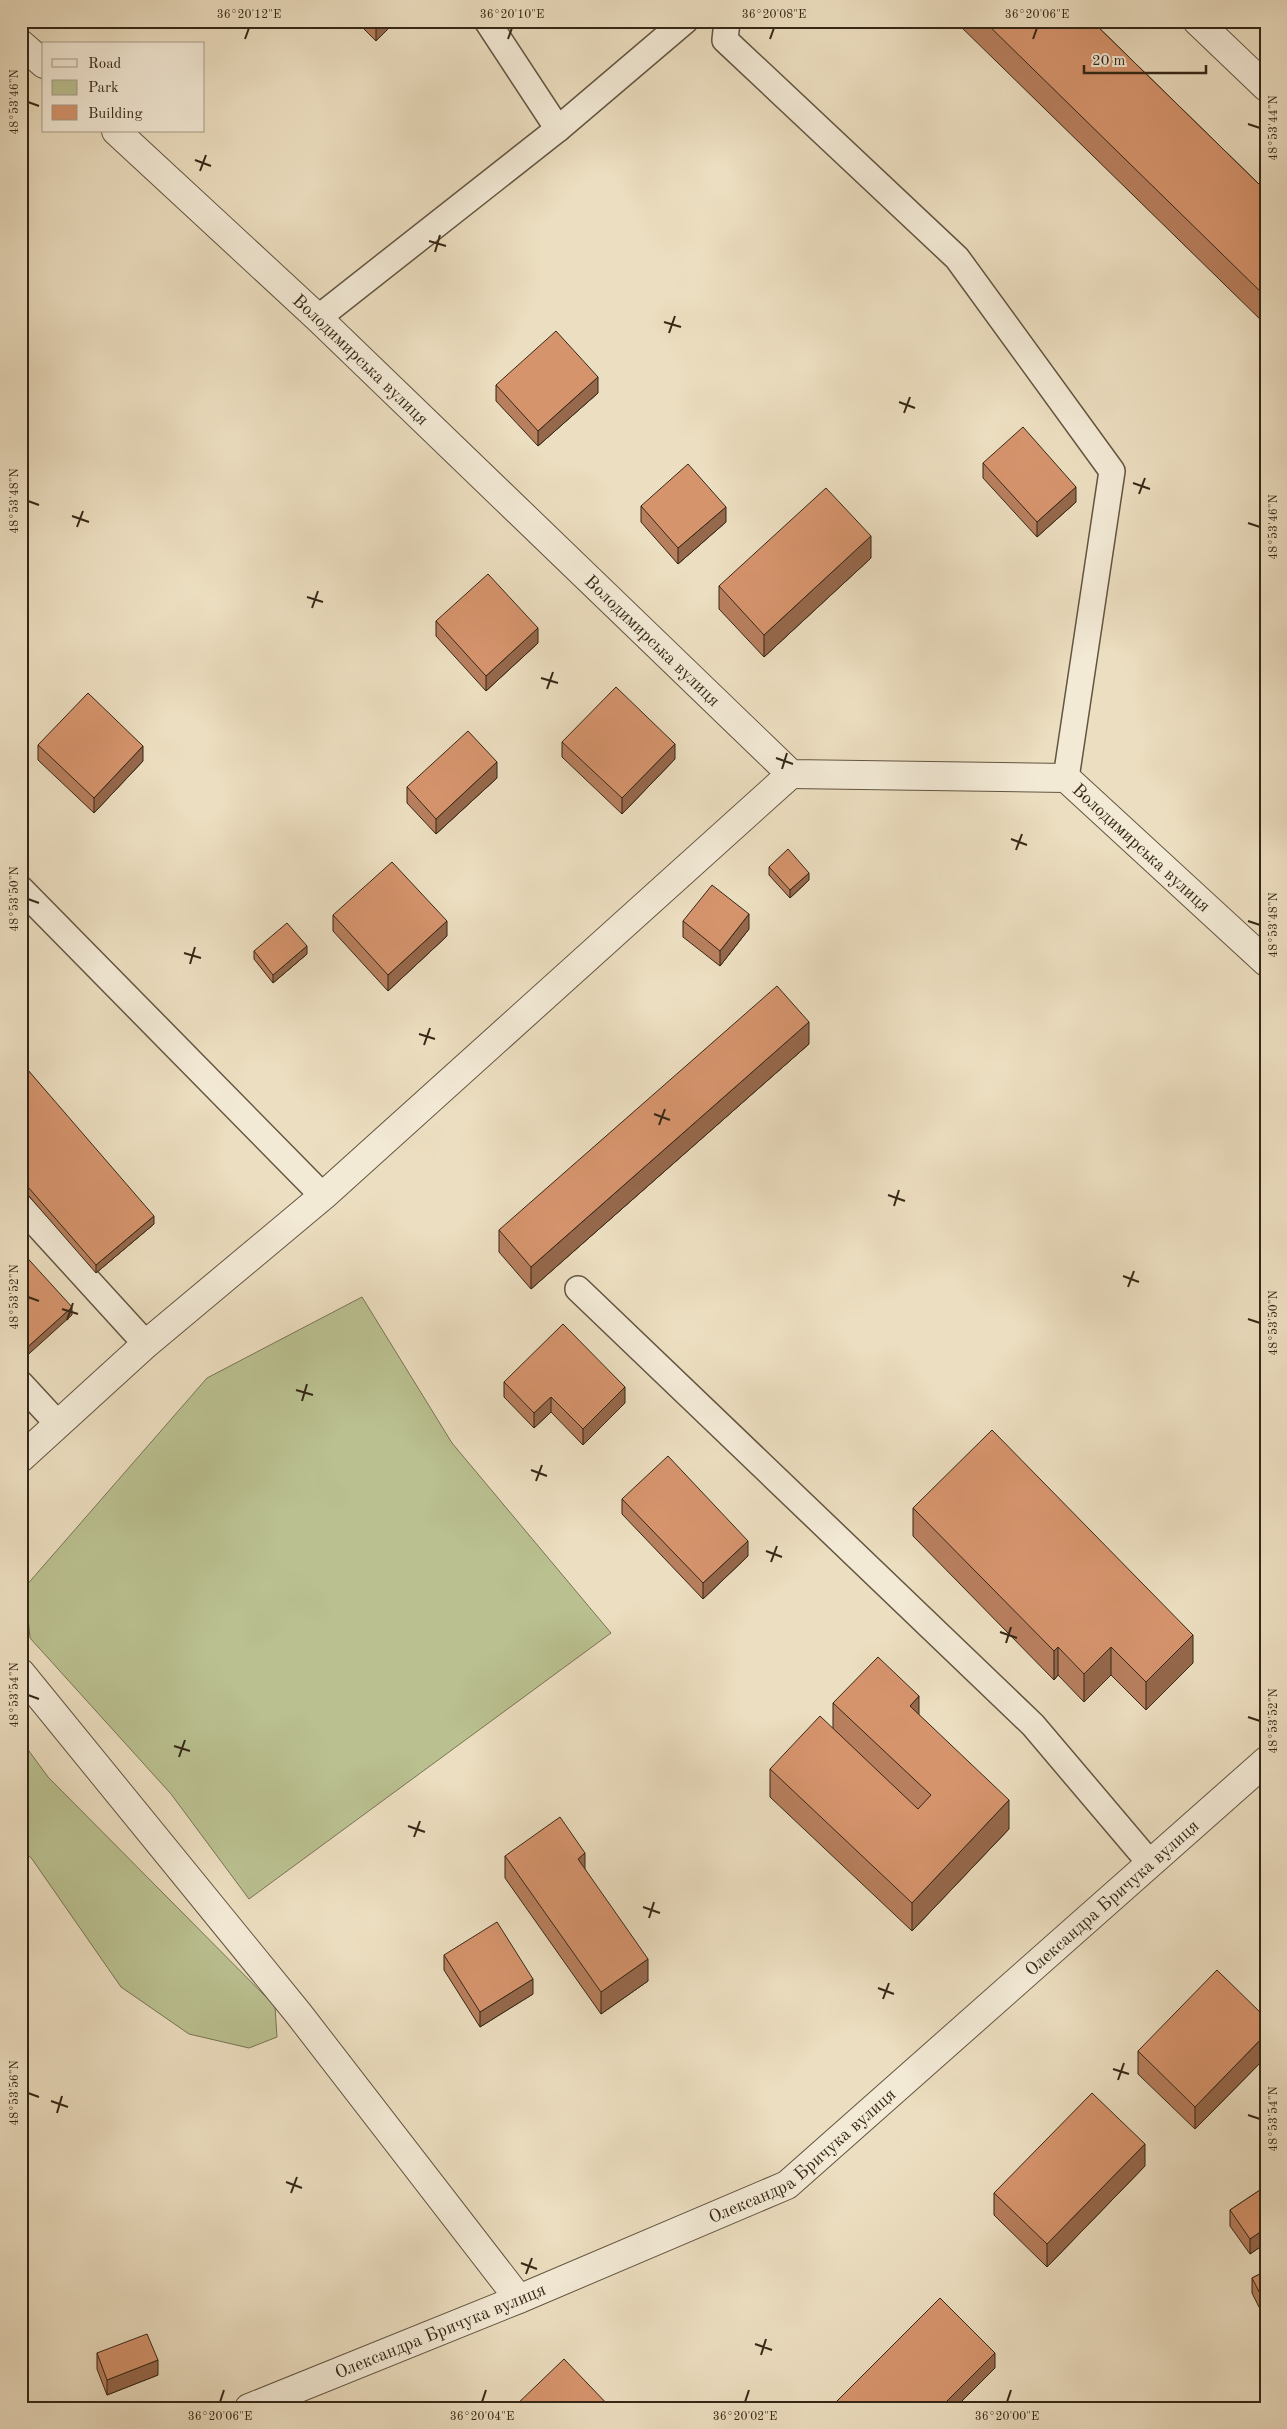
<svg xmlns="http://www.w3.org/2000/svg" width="1287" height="2429" font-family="'Old Standard TT',serif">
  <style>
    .green { fill: #bac090; stroke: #787453 }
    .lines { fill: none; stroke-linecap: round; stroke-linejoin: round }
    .lane-casing { stroke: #635540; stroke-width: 28 }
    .street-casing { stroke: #635540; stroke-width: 30 }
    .lane { stroke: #f3ead6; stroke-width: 25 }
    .street { stroke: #f3ead6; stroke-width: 28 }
    .wall { fill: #b87f5e; stroke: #352716 }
    .shaded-wall { fill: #96684c; stroke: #352716 }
    .building { fill: #d6946d; stroke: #352716 }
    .ticks { fill: none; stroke: #352716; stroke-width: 2 }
    .labels { text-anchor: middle; stroke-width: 4; stroke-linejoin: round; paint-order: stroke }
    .street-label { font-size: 18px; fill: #352716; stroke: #f3ead6 }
    .neatline { fill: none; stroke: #352716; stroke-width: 2 }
    .ticks-label { font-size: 12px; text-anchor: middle; fill: #352716 }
  </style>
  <rect width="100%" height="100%" fill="#ecdec0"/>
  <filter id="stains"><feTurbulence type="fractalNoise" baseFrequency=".004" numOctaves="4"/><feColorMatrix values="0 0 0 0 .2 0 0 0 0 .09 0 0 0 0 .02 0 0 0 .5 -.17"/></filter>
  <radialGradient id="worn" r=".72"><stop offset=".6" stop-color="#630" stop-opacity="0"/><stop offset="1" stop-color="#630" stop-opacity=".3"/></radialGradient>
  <g class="green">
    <polygon points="362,1297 452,1443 611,1633 249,1899 171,1794 30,1638 25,1587 207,1378"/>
    <polygon points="21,1740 48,1777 275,2006 277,2037 249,2048 189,2034 121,1987 32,1859 21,1848"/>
  </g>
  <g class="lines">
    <defs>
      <g id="lane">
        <polyline points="487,21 558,129"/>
        <polyline points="727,21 725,40 957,258 1112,471 1066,778"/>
        <polyline points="318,318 558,129 685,21"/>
        <polyline points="21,889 323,1196"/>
        <polyline points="21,1207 146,1344"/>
        <polyline points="578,1289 1033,1725 1150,1863"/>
        <polyline points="21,1384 58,1424"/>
      </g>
      <g id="street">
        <polyline points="1197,21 1266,87"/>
        <polyline points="21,44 44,64"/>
        <path id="s1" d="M116,131L318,318L791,774L1066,778L1266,962"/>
        <polyline points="21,1458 146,1344 323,1196 791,774"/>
        <polyline points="21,1673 298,2013 519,2299"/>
        <path id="s2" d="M249,2408L519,2299L787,2185L1266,1761"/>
      </g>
    </defs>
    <use href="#lane" class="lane-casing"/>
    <use href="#street" class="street-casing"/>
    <use href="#lane" class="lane"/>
    <use href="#street" class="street"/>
  </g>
  <g class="wall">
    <polygon points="356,21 396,21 376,41"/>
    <polygon points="550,21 561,21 556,27"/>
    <polygon points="955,21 1092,21 1266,191 1266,325"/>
    <polygon points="496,385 598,393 538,446 496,401"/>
    <polygon points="983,463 1076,502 1037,537 983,478"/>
    <polygon points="641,506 726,522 678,564 641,522"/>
    <polygon points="871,558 764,657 719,609 719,586"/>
    <polygon points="436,621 538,643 486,691 436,636"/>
    <polygon points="562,742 675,759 622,814 562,757"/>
    <polygon points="38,745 143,761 94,813 38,760"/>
    <polygon points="497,778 436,834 407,803 407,787"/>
    <polygon points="769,867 809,880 790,898 769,875"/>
    <polygon points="333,915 447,936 388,991 333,931"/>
    <polygon points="683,921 749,929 720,966 683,937"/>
    <polygon points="254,951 307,954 273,983 254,959"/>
    <polygon points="809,1044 531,1289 499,1252 499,1230"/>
    <polygon points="21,1062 154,1224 96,1273 21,1187"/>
    <polygon points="504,1382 625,1403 583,1445 551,1412 534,1428 504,1397"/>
    <polygon points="622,1499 748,1556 703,1599 622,1514"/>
    <polygon points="913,1508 1193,1663 1146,1710 1111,1675 1084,1702 1058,1675 1054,1680 913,1536"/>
    <polygon points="833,1703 919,1715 1009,1829 912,1931 770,1797 770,1769 833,1730"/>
    <polygon points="505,1856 585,1869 648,1981 601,2014 505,1878"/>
    <polygon points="444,1955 533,1994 480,2027 444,1970"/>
    <polygon points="1266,2018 1266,2057 1195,2129 1138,2074 1138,2051"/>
    <polygon points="1145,2166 1047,2267 994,2215 994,2193"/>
    <polygon points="1266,2186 1266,2243 1250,2254 1230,2226 1230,2210"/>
    <polygon points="1266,2271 1266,2321 1252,2293 1252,2278"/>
    <polygon points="97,2353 158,2375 107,2395 97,2369"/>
  </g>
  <g class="shaded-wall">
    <polygon points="381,21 396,21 376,41 376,26"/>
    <polygon points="556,21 561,21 556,27"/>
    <polygon points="598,377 598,393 538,446 538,431"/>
    <polygon points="1076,487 1076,502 1037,537 1037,522"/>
    <polygon points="726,507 726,522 678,564 678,548"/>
    <polygon points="871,536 871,558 764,657 764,635"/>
    <polygon points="538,628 538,643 486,691 486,676"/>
    <polygon points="675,744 675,759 622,814 622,798"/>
    <polygon points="143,746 143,761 94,813 94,798"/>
    <polygon points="497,762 497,778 436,834 436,819"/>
    <polygon points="809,873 809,880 790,898 790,890"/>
    <polygon points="749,914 749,929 720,966 720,951"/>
    <polygon points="447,921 447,936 388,991 388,975"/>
    <polygon points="307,946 307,954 273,983 273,975"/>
    <polygon points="809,1022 809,1044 531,1289 531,1267"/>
    <polygon points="154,1216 154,1224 96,1273 96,1265"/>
    <polygon points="72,1307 72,1315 21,1361 21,1353"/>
    <polygon points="625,1387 625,1403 583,1445 583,1429"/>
    <polygon points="551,1397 551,1412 534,1428 534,1413"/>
    <polygon points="748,1541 748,1556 703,1599 703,1583"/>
    <polygon points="1193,1635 1193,1663 1146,1710 1146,1682"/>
    <polygon points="1058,1647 1058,1675 1054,1680 1054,1651"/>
    <polygon points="1111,1647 1111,1675 1084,1702 1084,1674"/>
    <polygon points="919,1696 919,1724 910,1706"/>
    <polygon points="1009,1800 1009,1829 912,1931 912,1903"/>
    <polygon points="585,1853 585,1876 578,1859"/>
    <polygon points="648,1959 648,1981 601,2014 601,1992"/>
    <polygon points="533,1979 533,1994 480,2027 480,2012"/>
    <polygon points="1266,2034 1266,2057 1195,2129 1195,2107"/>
    <polygon points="1145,2144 1145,2166 1047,2267 1047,2244"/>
    <polygon points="1266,2228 1266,2243 1250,2254 1250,2239"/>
    <polygon points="995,2353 995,2368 955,2408 940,2408"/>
    <polygon points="158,2360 158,2375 107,2395 107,2380"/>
  </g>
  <g class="building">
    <polygon points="372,21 381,21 376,26"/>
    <polygon points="984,21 1092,21 1266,191 1266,297"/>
    <polygon points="556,331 598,377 538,431 496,385"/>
    <polygon points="1023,427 1076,487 1037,522 983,463"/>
    <polygon points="688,464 726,507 678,548 641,506"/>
    <polygon points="826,488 871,536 764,635 719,586"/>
    <polygon points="488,574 538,628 486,676 436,621"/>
    <polygon points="616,687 675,744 622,798 562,742"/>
    <polygon points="88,693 143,746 94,798 38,745"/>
    <polygon points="468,731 497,762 436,819 407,787"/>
    <polygon points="788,849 809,873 790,890 769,867"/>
    <polygon points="392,862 447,921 388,975 333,915"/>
    <polygon points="712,885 749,914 720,951 683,921"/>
    <polygon points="287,923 307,946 273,975 254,951"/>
    <polygon points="777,986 809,1022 531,1267 499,1230"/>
    <polygon points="21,1062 154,1216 96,1265 21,1179"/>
    <polygon points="21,1251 72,1307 21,1353"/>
    <polygon points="563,1324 625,1387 583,1429 551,1397 534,1413 504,1382"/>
    <polygon points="992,1430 1193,1635 1146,1682 1111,1647 1084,1674 1058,1647 1054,1651 913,1508"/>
    <polygon points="668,1456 748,1541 703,1583 622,1499"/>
    <polygon points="878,1657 919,1696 910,1706 1009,1800 912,1903 770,1769 820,1716 918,1809 931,1795 833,1703"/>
    <polygon points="560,1817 585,1853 578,1859 648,1959 601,1992 505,1856"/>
    <polygon points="497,1922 533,1979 480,2012 444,1955"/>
    <polygon points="1217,1970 1266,2018 1266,2034 1195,2107 1138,2051"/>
    <polygon points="1092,2093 1145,2144 1047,2244 994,2193"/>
    <polygon points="1266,2186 1266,2228 1250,2239 1230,2210"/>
    <polygon points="1266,2271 1266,2305 1252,2278"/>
    <polygon points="940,2298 995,2353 940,2408 830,2408"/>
    <polygon points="147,2334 158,2360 107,2380 97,2353"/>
    <polygon points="564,2359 611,2408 513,2408"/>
  </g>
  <path class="ticks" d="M245,39L249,28M508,39L512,28M770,39L774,28M1033,39L1037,28M28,102L39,106M1248,124L1260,128M195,160L211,166M200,171L206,155M429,241L446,246M435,252L440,235M664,322L681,327M669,333L675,316M899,402L915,408M904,413L910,397M1133,483L1150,489M1139,494L1145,478M28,501L39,505M72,516L89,522M1248,523L1260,527M77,527L83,511M307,597L323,602M312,608L318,591M541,678L558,683M547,689L553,672M776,758L793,764M782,769L787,753M1011,839L1027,845M1016,850L1022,834M28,899L39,903M1248,921L1260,925M184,953L201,958M190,964L195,947M419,1034L435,1039M424,1045L430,1028M654,1114L670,1120M659,1125L665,1109M888,1195L905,1201M894,1206L899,1190M1123,1276L1139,1282M1128,1287L1134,1271M28,1297L39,1301M62,1309L78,1314M1248,1319L1260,1323M67,1320L73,1303M296,1390L313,1395M302,1401L307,1384M531,1470L547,1476M536,1481L542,1465M766,1551L782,1557M771,1562L777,1546M1000,1632L1017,1638M1006,1643L1011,1627M28,1695L39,1699M1248,1717L1260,1721M174,1746L190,1751M179,1757L185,1740M408,1826L425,1832M414,1837L420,1821M643,1907L660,1913M649,1918L654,1902M878,1988L894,1994M883,1999L889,1983M1113,2069L1129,2074M1118,2080L1124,2063M28,2093L39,2097M51,2101L68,2107M57,2113L62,2096M1248,2115L1260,2119M286,2182L302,2188M291,2193L297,2177M521,2263L537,2269M526,2274L532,2258M755,2344L772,2350M761,2355L766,2339M220,2402L224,2390M482,2402L486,2390M745,2402L749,2390M1007,2402L1011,2390"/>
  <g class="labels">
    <g class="street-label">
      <text dy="6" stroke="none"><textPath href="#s1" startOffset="335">Володимирська вулиця</textPath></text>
      <text dy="6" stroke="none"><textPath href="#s1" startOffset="740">Володимирська вулиця</textPath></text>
      <text dy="6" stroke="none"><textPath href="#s1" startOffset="1310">Володимирська вулиця</textPath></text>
      <text dy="6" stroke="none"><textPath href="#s2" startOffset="1016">Олександра Бричука вулиця</textPath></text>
      <text dy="6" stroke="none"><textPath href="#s2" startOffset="611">Олександра Бричука вулиця</textPath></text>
      <text dy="6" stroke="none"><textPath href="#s2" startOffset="206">Олександра Бричука вулиця</textPath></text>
    </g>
  </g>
  <rect width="1287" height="2429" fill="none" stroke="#ecdec0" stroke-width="55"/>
  <rect x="42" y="42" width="162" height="90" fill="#f3ead6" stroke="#a79c89"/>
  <rect x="52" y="59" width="25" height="8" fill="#f3ead6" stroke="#a79c89"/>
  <text x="88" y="68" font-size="15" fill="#352716">Road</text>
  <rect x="52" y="80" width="25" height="15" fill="#bac090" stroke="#a79c89"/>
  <text x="88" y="92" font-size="15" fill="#352716">Park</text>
  <rect x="52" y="105" width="25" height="15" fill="#d6946d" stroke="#a79c89"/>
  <text x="88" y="118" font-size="15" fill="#352716">Building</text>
  <path d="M1084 65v8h122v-8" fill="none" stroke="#352716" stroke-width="2.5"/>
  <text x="1092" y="65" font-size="15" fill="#352716" stroke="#f3ead6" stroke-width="4" paint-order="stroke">20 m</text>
  <rect x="28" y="28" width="1232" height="2374" class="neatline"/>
  <g class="ticks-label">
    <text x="249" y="18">36°20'12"E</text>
    <text x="512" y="18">36°20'10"E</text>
    <text x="774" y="18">36°20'08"E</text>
    <text x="1037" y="18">36°20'06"E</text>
    <text transform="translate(14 102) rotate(-90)" y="4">48°53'46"N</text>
    <text transform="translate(1273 128) rotate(-90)" y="4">48°53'44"N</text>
    <text transform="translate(14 501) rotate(-90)" y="4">48°53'48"N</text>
    <text transform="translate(1273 527) rotate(-90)" y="4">48°53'46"N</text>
    <text transform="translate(14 899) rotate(-90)" y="4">48°53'50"N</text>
    <text transform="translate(1273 925) rotate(-90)" y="4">48°53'48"N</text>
    <text transform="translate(14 1297) rotate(-90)" y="4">48°53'52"N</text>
    <text transform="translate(1273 1323) rotate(-90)" y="4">48°53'50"N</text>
    <text transform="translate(14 1695) rotate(-90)" y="4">48°53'54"N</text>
    <text transform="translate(1273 1721) rotate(-90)" y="4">48°53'52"N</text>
    <text transform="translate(14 2093) rotate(-90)" y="4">48°53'56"N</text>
    <text transform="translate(1273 2119) rotate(-90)" y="4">48°53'54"N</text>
    <text x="220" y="2420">36°20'06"E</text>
    <text x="482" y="2420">36°20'04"E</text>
    <text x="745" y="2420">36°20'02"E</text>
    <text x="1007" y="2420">36°20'00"E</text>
  </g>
  <rect width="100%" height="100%" filter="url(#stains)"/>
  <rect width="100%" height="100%" fill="url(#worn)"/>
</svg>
